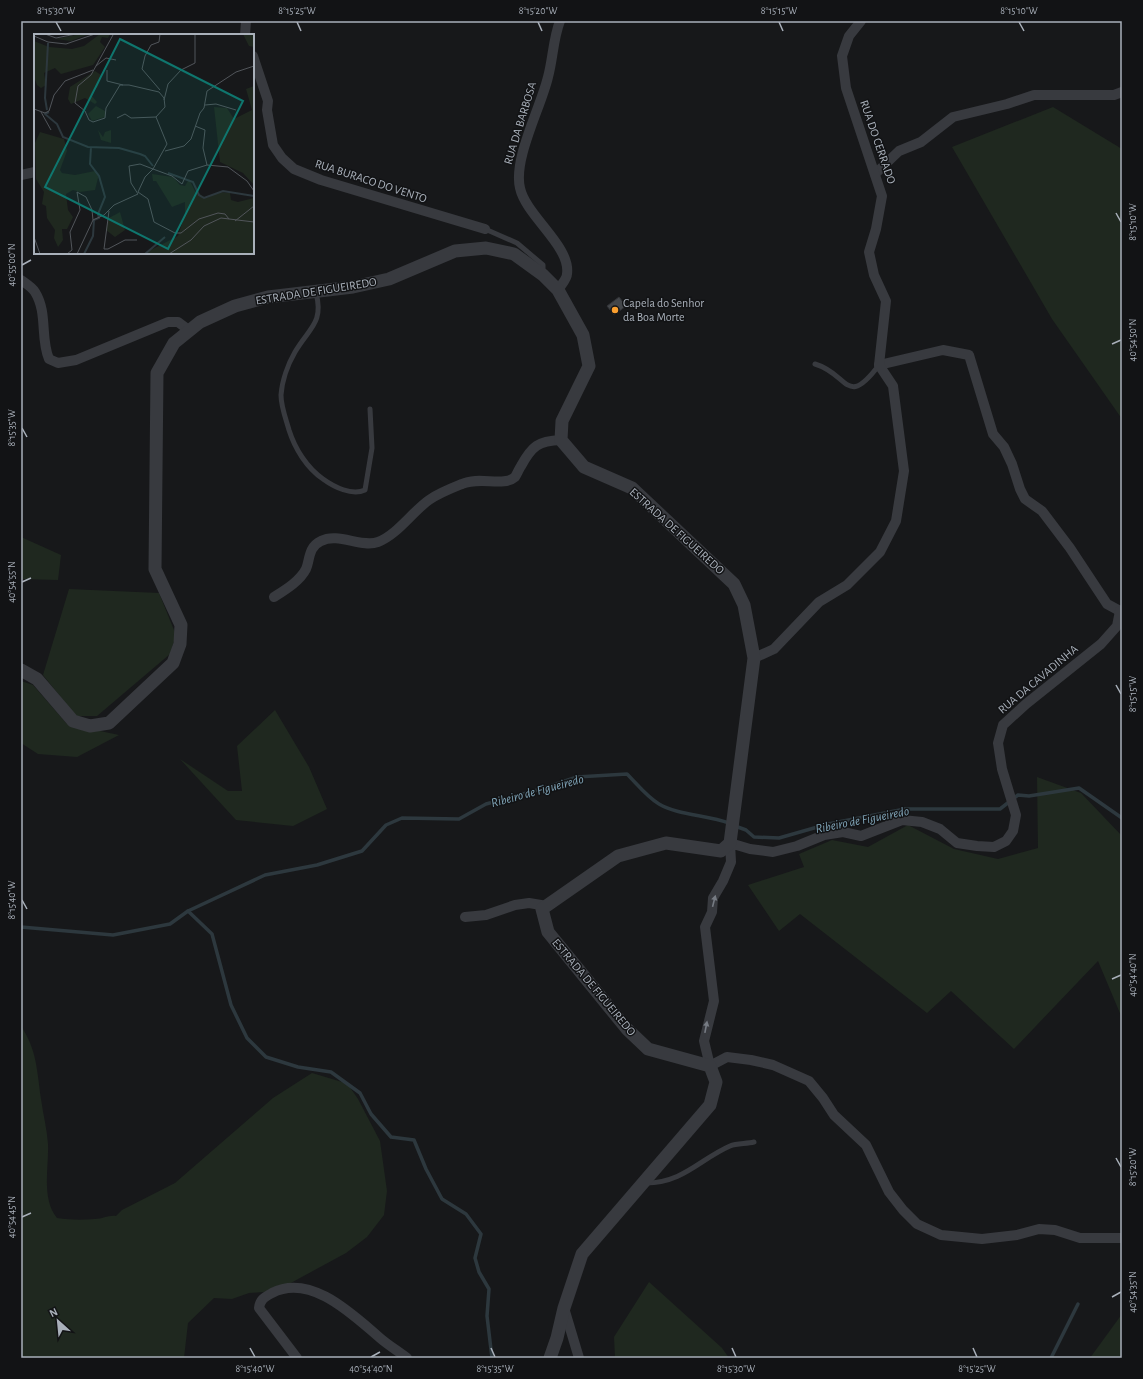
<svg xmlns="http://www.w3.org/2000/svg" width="1143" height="1379" font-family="'Alegreya Sans',sans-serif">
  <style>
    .green { fill: #1f281f }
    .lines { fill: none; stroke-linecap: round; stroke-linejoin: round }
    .stream { stroke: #2d383e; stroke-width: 3.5 }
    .building { fill: #43464a; stroke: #313236 }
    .service { stroke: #383a3f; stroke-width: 5 }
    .minor { stroke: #383a3f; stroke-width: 10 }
    .tertiary { stroke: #383a3f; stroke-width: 13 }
    .oneway { fill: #767b83 }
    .ticks { fill: none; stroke: #a9b0ba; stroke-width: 1.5 }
    .poi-dot { fill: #fa9f2f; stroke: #121315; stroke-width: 1.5 }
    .labels { text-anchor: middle; stroke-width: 3; stroke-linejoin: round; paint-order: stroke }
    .street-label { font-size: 12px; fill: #a9b0ba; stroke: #121315 }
    .poi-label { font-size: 12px; fill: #a9b0ba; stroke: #121315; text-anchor: start }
    .water-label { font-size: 13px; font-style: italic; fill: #7fa3b6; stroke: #121315 }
    .inset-river { fill: none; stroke: #2d383e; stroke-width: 2 }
    .inset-road { fill: none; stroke: #51555a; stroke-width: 1 }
    .view { fill: #0f766e; fill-opacity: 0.15; stroke: #0f766e; stroke-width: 2 }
    .inset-edge { fill: none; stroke: #a9b0ba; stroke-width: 2 }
    .neatline { fill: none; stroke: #a9b0ba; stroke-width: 1.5 }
    .ticks-label { font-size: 10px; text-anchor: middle; fill: #a9b0ba }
  </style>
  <rect width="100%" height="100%" fill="#17181a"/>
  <g class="green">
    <polygon points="1053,107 1122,149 1122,419 1052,319 952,147"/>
    <polygon points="21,537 61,555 58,580 21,579"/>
    <polygon points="69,589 159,593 176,635 170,654 97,716 76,716 43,675"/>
    <polygon points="21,681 33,685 67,724 119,735 77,757 38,754 21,743"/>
    <polygon points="275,710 309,767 327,809 293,826 236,820 180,759 228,791 242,791 237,746"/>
    <polygon points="1037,777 1081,793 1122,836 1122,1018 1098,961 1014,1049 951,991 927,1013 800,914 779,931 748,885 804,867 799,854 832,840 868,847 908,825 954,849 998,859 1038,848"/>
    <path d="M21,1026C37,1050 37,1071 41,1099C43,1114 47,1129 48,1144C49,1168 41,1198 57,1218C70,1220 82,1220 95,1219C103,1219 108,1215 116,1216L122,1210L175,1183L273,1098L312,1073L342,1082L349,1086L358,1099L380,1141L387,1191L384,1215L367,1237L346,1253L276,1291L249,1293L232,1299L214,1298L188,1323L184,1358H21Z"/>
    <polygon points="649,1282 722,1348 729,1358 615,1358 614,1337"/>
    <polygon points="1122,1314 1122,1358 1090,1358"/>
  </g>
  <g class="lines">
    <g class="stream">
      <polyline points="735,826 746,830 754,837 779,838 828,824 905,809 1000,809 1018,795 1029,796 1079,788 1122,818"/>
      <polyline points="188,911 212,934 231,1005 247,1038 266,1057 298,1067 331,1072 360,1093 371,1114 391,1137 414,1140 426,1169 442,1199 466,1214 481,1234 475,1258 479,1272 489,1289 487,1316 492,1358"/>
      <path d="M21,927L113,935L170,924L188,911L265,875L317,865L362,851L386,825L402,818L459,819L486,804L541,789L577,777L627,774C637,784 647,797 659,804C677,815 708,815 729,823"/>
      <polyline points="1051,1358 1078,1304"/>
    </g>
  </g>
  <polygon class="building" points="619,297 626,306 614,315 607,306"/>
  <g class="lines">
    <g class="service">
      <polyline points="485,229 517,243 543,265 543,273"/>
      <path d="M316,293C324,323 309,328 295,352C288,364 282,381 281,395C281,407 286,419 289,430C295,449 307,468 323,479C334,487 352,496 365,490L372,448L370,409"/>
      <path d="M815,364C849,374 846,409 879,365"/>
      <path d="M646,1183C683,1183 700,1159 730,1146C737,1143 746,1144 754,1142"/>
    </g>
    <g class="minor">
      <polyline points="245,35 246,21"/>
      <polyline points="253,56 268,101 267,110 273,145 282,158 294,169 321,180 485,229"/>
      <polyline points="875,174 899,151 921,142 953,117 1007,104 1034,95 1114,95 1122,92"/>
      <polyline points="21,175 35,172"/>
      <path d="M21,280C25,283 32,287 35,292C48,313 40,338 49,359L58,363L76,360L168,322H178L190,331"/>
      <path d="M558,290C561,285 567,279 567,274C571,246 526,216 520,188C513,159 541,107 548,77C553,59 553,39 560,21"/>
      <polyline points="879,365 943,350 969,355 993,434 1004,447 1012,464 1020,489 1025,499 1042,511 1070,548 1107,604 1120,611 1122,610"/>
      <path d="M274,597C285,590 300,581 306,569C310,560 308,547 321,541C338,532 361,548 378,542C397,535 413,511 429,500C439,493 452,488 462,484C479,476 504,487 515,477C517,474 519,469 521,466C532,446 538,441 561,440"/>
      <polyline points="1120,611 1117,626 1101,644 1026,704 1003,725 998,743 1002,769 1016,815 1013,831 1006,841 994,847 977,846 957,843 940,829 922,822 902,820 861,836 843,832 824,835 797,846 773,852 750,849 730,843 731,862 723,881 713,898 712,912 705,927 714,1001 704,1041 710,1066 727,1057 751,1060 773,1065 809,1081 823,1098 834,1115 866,1145 889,1192 903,1210 917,1224 941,1235 982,1239 1017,1235 1039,1229 1055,1230 1080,1238 1122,1238"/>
      <polyline points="754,658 774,649 819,602 847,585 880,552 896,521 904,471 893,386 879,365 886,301 874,275 869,252 876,229 882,196 846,88 842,56 849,36 861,21"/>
      <polyline points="465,917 486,915 515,905 529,903 547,906"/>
      <polyline points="564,1308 579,1358"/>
      <path d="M297,1358L259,1308C260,1299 265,1297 272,1293C311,1273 353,1315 380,1338C388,1345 398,1351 407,1358"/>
    </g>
    <polyline class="tertiary" points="21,670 37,679 73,721 90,726 109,723 173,663 180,644 181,625 155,569 157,373 174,343 200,322 235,306 268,297 353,287 389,279 455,251 486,248 514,254 543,275 558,290 583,335 589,366 562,421 561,440 584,467 632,488 734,584 744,605 754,658 730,843 721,851 666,843 618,856 542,909 548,932 627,1029 648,1049 710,1066 716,1082 710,1105 582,1254 564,1308 557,1338 550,1358"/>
  </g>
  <defs><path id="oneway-solid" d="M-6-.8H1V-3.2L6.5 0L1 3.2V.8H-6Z"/></defs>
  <g class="oneway">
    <use href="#oneway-solid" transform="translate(714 901) rotate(-76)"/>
    <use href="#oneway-solid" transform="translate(706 1027) rotate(-79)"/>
  </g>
  <path class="ticks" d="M56,22L61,31M297,22L301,31M538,22L542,31M779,22L783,31M1019,22L1024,31M1116,213L1121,222M22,265L31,260M1112,344L1121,340M22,428L27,437M22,582L31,578M1116,685L1121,694M22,900L27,909M1112,979L1121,975M1116,1158L1121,1167M22,1217L31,1213M1112,1297L1121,1292M250,1348L255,1357M491,1348L495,1357M732,1348L736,1357M973,1348L977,1357M371,1357L380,1352"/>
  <circle class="poi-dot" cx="615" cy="310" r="4"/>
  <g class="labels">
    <g class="street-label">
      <text transform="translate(520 123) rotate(-73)" y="4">RUA DA BARBOSA</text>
      <text transform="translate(878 142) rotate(71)" y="4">RUA DO CERRADO</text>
      <text transform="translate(371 181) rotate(18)" y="4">RUA BURACO DO VENTO</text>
      <text transform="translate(316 291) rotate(-9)" y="4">ESTRADA DE FIGUEIREDO</text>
      <text transform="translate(677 531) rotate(42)" y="4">ESTRADA DE FIGUEIREDO</text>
      <text transform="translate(1038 679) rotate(-40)" y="4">RUA DA CAVADINHA</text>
      <text transform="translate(594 987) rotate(50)" y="4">ESTRADA DE FIGUEIREDO</text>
    </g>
    <g class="poi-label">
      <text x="623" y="307">Capela do Senhor<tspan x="623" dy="14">da Boa Morte</tspan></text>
    </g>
    <g class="water-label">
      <text transform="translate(537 790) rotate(-15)" y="5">Ribeiro de Figueiredo</text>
      <text transform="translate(862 819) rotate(-11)" y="5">Ribeiro de Figueiredo</text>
    </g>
  </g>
  <g transform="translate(34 34)">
    <rect width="220" height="220" fill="#17181a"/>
    <path d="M46,0H55L37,7L22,5ZM66,0H76L74,4L68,3L66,8L71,13L59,31L27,40L21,34L10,39L12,51L7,54L3,51L0,43V7L15,13L38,15L50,12ZM209,0H220V13L215,12ZM61,37L67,41L64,52L57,61L63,68L61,70L51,64L37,70L34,65L36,53ZM220,52V151L209,139L186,128L180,73L193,74L200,85L218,76L212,55ZM62,72L71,77V83L58,87L54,80ZM64,96L69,103L71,98L77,96V109L67,106ZM6,98L30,105L33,117L26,136L28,139L41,141L61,137L65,140L61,156L46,158L39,156L32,160L34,176L39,183L33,195H28L29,206L24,213L20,204L21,196L13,184L12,172L8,170L10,158L2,145L1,109ZM118,140L139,143L146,151L151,152L155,145L161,157L172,164L185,158L196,159L197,166L204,168L220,164V220H109L144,202L151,180V168L138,173L122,147H119ZM86,178L91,196L81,203L72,196L75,184Z" fill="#1f281f"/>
    <path class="inset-river" d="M13,76L11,64L14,9M15,78L11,80L23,90L29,103L54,113L85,114L106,120L111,122L119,132M134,139L159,148L165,161L170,164L189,157L220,162M50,220L59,202L60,186L65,184L64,180L71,163L65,142L56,130L57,113M111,220L131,203"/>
    <path class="inset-road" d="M11,0L22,4L42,0M0,2L14,8L32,10L61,0M62,32L72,24L82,26M73,36V47L89,51M126,56L108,35L111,22L117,11L125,8L126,0M130,66L134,50L147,36L161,29V1M171,71L182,70L202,76M0,75L11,79L15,77L20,61L31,47L59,36M7,78L17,96M83,84L91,80L97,84L122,83M161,92L171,96L169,114L173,131L194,133L213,147L220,157M131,117L150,112L157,105L166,79L170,74L173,57L202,38L220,32M173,131L154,137L148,150L138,142L119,135L111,143L104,158L114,165L120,188L141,199H147L165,185L184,179L191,180L195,185M75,177L70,215H74L91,206H103M201,187L220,172M0,203L6,220M33,220L38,216L36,198L46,176L43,158L52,163L58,176L59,186M43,220L59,186L70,181L80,171L104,160L97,149L95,132L106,130L119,135L133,110L122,83L131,73L130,64L125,58L95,51H86L72,74L71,84L59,88L55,86L51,77L41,69L44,52L57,41L79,1M135,220L157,206L170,192L187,184L220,188"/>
    <path class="view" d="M86,5L209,67L134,215L11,153Z"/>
    <rect width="220" height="220" class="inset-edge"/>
  </g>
  <rect width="1143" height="1379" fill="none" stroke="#121315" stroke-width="44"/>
  <g transform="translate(58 1321) rotate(333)" stroke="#121315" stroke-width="3" paint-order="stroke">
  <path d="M0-3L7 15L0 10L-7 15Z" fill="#a9b0ba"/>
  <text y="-6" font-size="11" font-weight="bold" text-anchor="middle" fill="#a9b0ba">N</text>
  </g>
  <rect x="22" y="22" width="1099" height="1335" class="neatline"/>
  <g class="ticks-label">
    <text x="56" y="14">8°15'30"W</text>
    <text x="297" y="14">8°15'25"W</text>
    <text x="538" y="14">8°15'20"W</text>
    <text x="779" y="14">8°15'15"W</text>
    <text x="1019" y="14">8°15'10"W</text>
    <text transform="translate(1132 222) rotate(-90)" y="4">8°15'10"W</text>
    <text transform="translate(11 265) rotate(-90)" y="4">40°55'00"N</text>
    <text transform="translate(1132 340) rotate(-90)" y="4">40°54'50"N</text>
    <text transform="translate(11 428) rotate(-90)" y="4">8°15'35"W</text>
    <text transform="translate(11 582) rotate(-90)" y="4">40°54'55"N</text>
    <text transform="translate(1132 694) rotate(-90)" y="4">8°15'15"W</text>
    <text transform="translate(11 900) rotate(-90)" y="4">8°15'40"W</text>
    <text transform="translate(1132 975) rotate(-90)" y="4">40°54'40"N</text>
    <text transform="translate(1132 1167) rotate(-90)" y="4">8°15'20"W</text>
    <text transform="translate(11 1217) rotate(-90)" y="4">40°54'45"N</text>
    <text transform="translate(1132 1292) rotate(-90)" y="4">40°54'35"N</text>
    <text x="255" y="1372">8°15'40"W</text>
    <text x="371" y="1372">40°54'40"N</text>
    <text x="495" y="1372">8°15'35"W</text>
    <text x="736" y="1372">8°15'30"W</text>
    <text x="977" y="1372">8°15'25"W</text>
  </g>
</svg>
